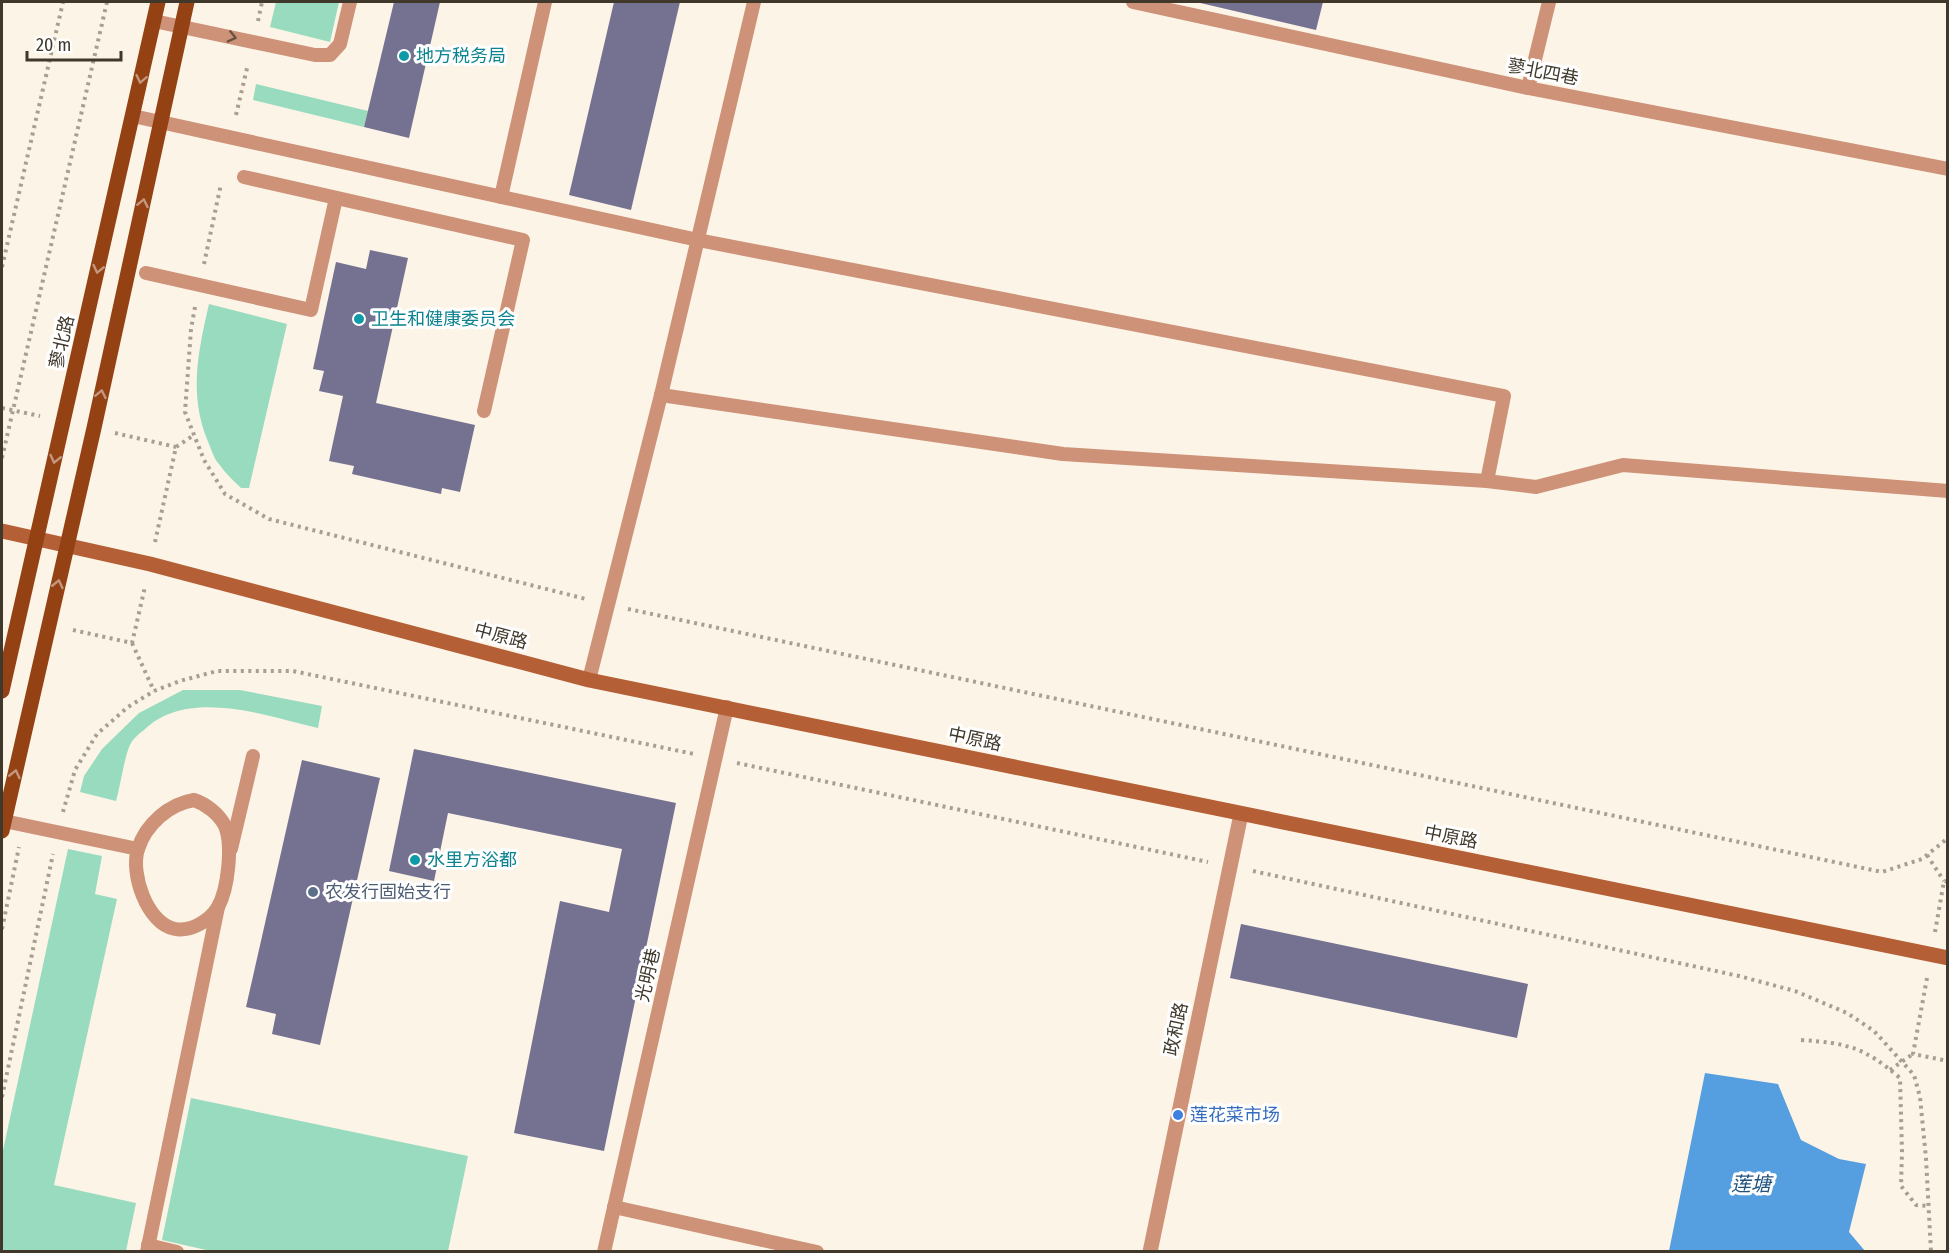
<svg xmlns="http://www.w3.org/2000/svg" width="1949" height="1253" font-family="'Fira Sans Condensed','Noto Sans SC',sans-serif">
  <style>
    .green { fill: #99dbbe }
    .water { fill: #559ee0 }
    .building { fill: #757291 }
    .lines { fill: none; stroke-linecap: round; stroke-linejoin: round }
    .path { stroke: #a79f92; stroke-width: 4; stroke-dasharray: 3 4.5; stroke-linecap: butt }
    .lane { stroke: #cd9277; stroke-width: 14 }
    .street { stroke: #cd9277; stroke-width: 15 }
    .secondary { stroke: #b45f35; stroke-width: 15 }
    .primary { stroke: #944214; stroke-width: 15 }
    .oneway { stroke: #6a5342 }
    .oneway2 { stroke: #c4977e }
    .culture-dot { fill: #0f9aa8; stroke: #fff; stroke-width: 2 }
    .service-dot { fill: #5c6f8a; stroke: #fff; stroke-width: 2 }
    .shop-dot { fill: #3f7fe0; stroke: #fff; stroke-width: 2 }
    .labels { text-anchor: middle; stroke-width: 6; stroke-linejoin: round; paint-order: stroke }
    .culture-label { font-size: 18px; fill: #0d838f; stroke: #fff; text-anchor: start }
    .street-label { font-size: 18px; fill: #3f382b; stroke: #fff }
    .service-label { font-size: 18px; fill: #4e5e75; stroke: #fff; text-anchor: start }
    .shop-label { font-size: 18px; fill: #366cbe; stroke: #fff; text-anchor: start }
    .water-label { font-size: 20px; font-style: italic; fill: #1f527f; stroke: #fff }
  </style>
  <rect width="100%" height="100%" fill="#fcf4e7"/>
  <g class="green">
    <polygon points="276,2 339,2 330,42 270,27"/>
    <polygon points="256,84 368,111 364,127 253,100"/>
    <path d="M209,304L287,324L249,488H241C233,480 225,473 219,464C214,459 212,451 209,444C188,396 198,352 209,304Z"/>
    <path d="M183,690H240L322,706L318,728C267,716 188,687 144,730C140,733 134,738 131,743C125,753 120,788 116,801L80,792L84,776L102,749L139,713Z"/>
    <polygon points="68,849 102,856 95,894 117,899 54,1185 136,1203 126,1251 2,1251 2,1155"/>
    <polygon points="191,1098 468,1156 448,1251 215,1252 162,1240"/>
  </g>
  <polygon class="water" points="1705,1073 1778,1084 1801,1140 1839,1159 1866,1164 1849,1232 1865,1251 1669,1251"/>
  <g class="building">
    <polygon points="394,2 440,2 409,138 364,127"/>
    <polygon points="614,2 680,2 631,210 569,195"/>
    <polygon points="1196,2 1323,2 1316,30"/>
    <polygon points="370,250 408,258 376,403 475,425 460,492 442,488 441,494 352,474 354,466 329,461 343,396 319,391 324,371 313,369 336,262 366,269"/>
    <polygon points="414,749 676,803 604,1151 514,1133 560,901 609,912 622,849 448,813 434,881 389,871"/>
    <polygon points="302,760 380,778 320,1045 272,1034 276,1014 246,1007"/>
    <polygon points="1241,924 1528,984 1517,1038 1230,978"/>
  </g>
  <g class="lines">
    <g class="path">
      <polyline points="258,21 262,2"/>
      <polyline points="236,115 248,64"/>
      <polyline points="204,264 221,184"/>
      <polyline points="2,267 63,2"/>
      <polyline points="195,307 191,329 185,412 204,460 225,494 269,519 586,599"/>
      <polyline points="2,408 40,416"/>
      <polyline points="115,433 176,447"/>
      <polyline points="2,458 107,2"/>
      <polyline points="155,542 176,447 194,435"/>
      <polyline points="628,609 1882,872 1922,859 1948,838"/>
      <polyline points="73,630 132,643 145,587"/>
      <polyline points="132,643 154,691"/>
      <polyline points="737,763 1208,862"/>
      <polyline points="63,812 75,770 97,734 128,707 154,691 180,681 217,671 293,671 694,754"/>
      <polyline points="1927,855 1944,881"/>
      <polyline points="1253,871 1739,976 1795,991 1847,1013 1874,1031 1914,1075 1920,1097 1926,1158 1931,1252"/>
      <polyline points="2,929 19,847"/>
      <polyline points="1935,932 1944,881 1948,882"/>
      <polyline points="1927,978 1913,1054 1948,1061"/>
      <path d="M1801,1040C1847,1043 1864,1047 1900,1078L1902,1152L1901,1186L1916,1205L1930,1206"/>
      <polyline points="1890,1070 1913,1054"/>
      <polyline points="2,1097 53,854"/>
    </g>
    <g class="lane">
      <polyline points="1133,2 1528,88 1948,169"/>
      <polyline points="154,21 315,55 330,55 340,44 350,2"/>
      <polyline points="1528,88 1549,2"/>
      <polyline points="133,116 698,240 1504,396 1487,481"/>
      <polyline points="244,177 523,240 484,411"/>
      <polyline points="501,197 545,2"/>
      <polyline points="146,273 311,310 336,198"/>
      <polyline points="661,395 1063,454 1487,481 1536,487 1623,465 1948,491"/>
      <polyline points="589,680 661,395 754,2"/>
      <path d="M194,800C206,804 219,814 225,826C233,845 228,889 218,907C210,921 190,932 175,929C147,924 130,873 138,849C146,824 169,804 194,800Z"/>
      <polyline points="4,821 138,849"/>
      <polyline points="231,849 253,756"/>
      <polyline points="614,1207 817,1252"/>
      <polyline points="148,1245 177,1252"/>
      <polyline points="147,1252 218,907"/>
      <polyline points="604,1252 727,707"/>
    </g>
    <polyline class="street" points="1150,1252 1241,814"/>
    <polyline class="secondary" points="2,531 150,564 589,680 1948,958"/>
    <g class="primary">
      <polyline points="2,691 158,2"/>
      <polyline points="2,831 94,428 187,2"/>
    </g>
  </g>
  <defs><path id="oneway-chevron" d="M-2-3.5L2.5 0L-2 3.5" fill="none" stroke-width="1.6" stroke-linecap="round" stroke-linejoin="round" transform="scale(1.5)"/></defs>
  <use class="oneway" href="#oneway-chevron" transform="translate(232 37) rotate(13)"/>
  <g class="oneway2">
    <use href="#oneway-chevron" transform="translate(141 79) rotate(102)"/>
    <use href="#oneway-chevron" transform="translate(143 203) rotate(-78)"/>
    <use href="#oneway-chevron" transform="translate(98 269) rotate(103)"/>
    <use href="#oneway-chevron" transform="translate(101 394) rotate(-78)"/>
    <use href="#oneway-chevron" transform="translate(55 459) rotate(103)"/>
    <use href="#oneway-chevron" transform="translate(58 584) rotate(-77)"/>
    <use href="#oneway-chevron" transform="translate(15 774) rotate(-77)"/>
  </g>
  <g class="culture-dot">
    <circle cx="404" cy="56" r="6"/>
    <circle cx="359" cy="319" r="6"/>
    <circle cx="415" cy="860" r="6"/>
  </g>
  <circle class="service-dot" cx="313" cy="892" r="6"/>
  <circle class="shop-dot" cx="1178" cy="1115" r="6"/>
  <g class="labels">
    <g class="culture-label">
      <text x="416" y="62">地方税务局</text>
      <text x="371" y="325">卫生和健康委员会</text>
      <text x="427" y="866">水里方浴都</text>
    </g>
    <g class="street-label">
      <text transform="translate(1543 72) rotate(11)" y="6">蓼北四巷</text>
      <text transform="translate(62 342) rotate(-77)" y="6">蓼北路</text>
      <text transform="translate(501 636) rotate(15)" y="6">中原路</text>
      <text transform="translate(975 739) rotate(12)" y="6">中原路</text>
      <text transform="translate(1451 837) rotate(11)" y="6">中原路</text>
      <text transform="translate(648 975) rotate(-77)" y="6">光明巷</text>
      <text transform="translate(1176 1029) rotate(-78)" y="6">政和路</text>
    </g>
    <g class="service-label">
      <text x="325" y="898">农发行固始支行</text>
    </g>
    <g class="shop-label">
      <text x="1190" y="1121">莲花菜市场</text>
    </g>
    <g class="water-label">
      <text x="1751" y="1191">莲塘</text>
    </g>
  </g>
  <rect width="1949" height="1253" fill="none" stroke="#3f382b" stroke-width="6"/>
  <path d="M27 51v9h94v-9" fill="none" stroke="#3f382b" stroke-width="3"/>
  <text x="36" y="51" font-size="18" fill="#3f382b" stroke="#ffffff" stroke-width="4.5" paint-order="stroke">20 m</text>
</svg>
